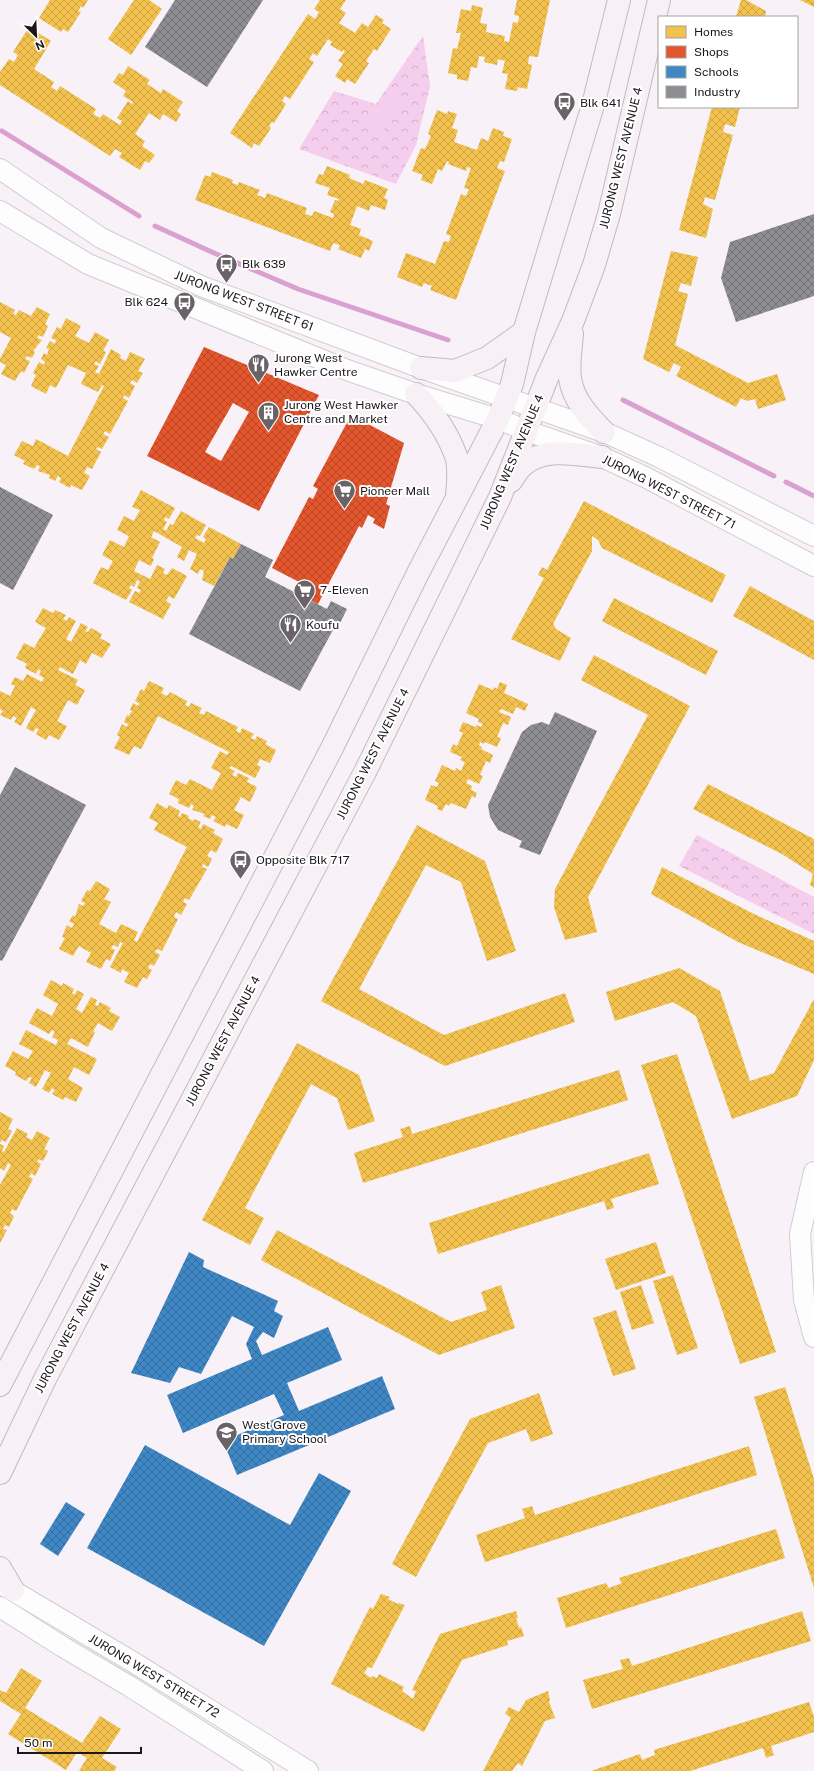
<svg xmlns="http://www.w3.org/2000/svg" width="814" height="1771" font-family="'Public Sans',sans-serif">
  <style>
    .forest { fill: url(#forest-crowns) }
    .pitch { fill: #f5cded }
    .homes { fill: url(#homes-cross-hatch) }
    .shops { fill: url(#shops-cross-hatch); fill-rule: evenodd }
    .schools { fill: url(#schools-cross-hatch) }
    .industry { fill: url(#industry-cross-hatch) }
    .lines { fill: none; stroke-linecap: round; stroke-linejoin: round }
    .stream { stroke: #daa0d0; stroke-width: 5 }
    .minor-casing { stroke: #d2ccd1; stroke-width: 22 }
    .major-casing { stroke: #c5b8c3; stroke-width: 24 }
    .minor { stroke: #fefdfe; stroke-width: 20 }
    .major { stroke: #f7f1f6; stroke-width: 22 }
    .labels { text-anchor: middle; stroke-width: 4; stroke-linejoin: round; paint-order: stroke }
    .poi-label { font-size: 12px; fill: #1c171b; stroke: #fff; text-anchor: start }
    .street-label { font-size: 12px; fill: #1c171b; stroke: #fff }
  </style>
  <defs>
    <pattern id="forest-crowns" width="20" height="18" patternUnits="userSpaceOnUse"><rect width="20" height="18" fill="#f5cded"/><path d="M2 6a3 3 0 1 1 6 0M12 15a3 3 0 1 1 6 0" fill="none" stroke="#d1afcb"/></pattern>
    <pattern id="homes-cross-hatch" width="8" height="8" patternUnits="userSpaceOnUse"><rect width="8" height="8" fill="#f2c14e"/><path d="M0 0l8 8M0 8l8-8" fill="none" stroke="#cfa544"/></pattern>
    <pattern id="shops-cross-hatch" width="8" height="8" patternUnits="userSpaceOnUse"><rect width="8" height="8" fill="#e4572e"/><path d="M0 0l8 8M0 8l8-8" fill="none" stroke="#b84726"/></pattern>
    <pattern id="schools-cross-hatch" width="8" height="8" patternUnits="userSpaceOnUse"><rect width="8" height="8" fill="#3f88c5"/><path d="M0 0l8 8M0 8l8-8" fill="none" stroke="#346e9f"/></pattern>
    <pattern id="industry-cross-hatch" width="8" height="8" patternUnits="userSpaceOnUse"><rect width="8" height="8" fill="#8d8d92"/><path d="M0 0l8 8M0 8l8-8" fill="none" stroke="#727276"/></pattern>
  </defs>
  <rect width="100%" height="100%" fill="#f8f1f7"/>
  <g class="forest">
    <polygon points="423,36 430,86 416,145 396,184 299,149 334,91 376,104"/>
    <polygon points="697,835 814,897 814,934 679,866"/>
  </g>
  <polygon class="pitch" points="388,91 404,100 382,133 365,123"/>
  <g class="homes">
    <polygon points="50,0 88,0 83,8 81,6 78,11 81,12 68,32 63,29 61,32 39,18"/>
    <polygon points="134,0 149,0 162,9 131,55 108,39"/>
    <polygon points="320,0 346,0 340,9 346,13 339,23 355,33 362,23 368,27 376,15 384,20 382,23 391,29 377,51 374,49 366,61 369,63 355,84 347,79 345,83 335,76 343,64 338,61 345,51 343,50 342,52 330,45 332,42 328,39 317,56 313,53 309,59 314,62 290,99 285,96 282,101 286,104 274,123 272,122 269,126 271,128 259,146 254,143 252,148 230,133 308,14 315,19 319,12 314,9"/>
    <polygon points="517,0 550,0 538,57 529,56 528,64 532,65 527,89 518,87 517,91 505,89 508,74 502,73 505,61 498,59 497,65 484,62 485,57 479,56 477,68 471,67 468,81 457,79 457,75 448,73 453,48 457,49 461,33 456,33 461,9 471,11 472,5 483,8 480,23 487,24 486,32 505,36 504,41 509,42 513,22 518,23 519,16 514,15"/>
    <polygon points="741,0 746,0 766,11 765,17 736,17"/>
    <polygon points="800,0 814,0 814,7"/>
    <polygon points="29,27 51,41 34,69 54,82 51,87 57,91 60,86 96,109 93,114 100,118 103,114 120,125 122,121 117,118 128,101 132,104 133,102 123,96 126,91 113,82 119,73 123,75 128,66 150,80 147,84 161,93 163,89 183,102 177,111 181,114 176,122 163,114 160,120 149,113 135,134 145,141 142,146 155,155 149,163 145,161 140,170 119,157 122,153 115,149 110,156 0,85 0,72 9,59 14,62 18,55 13,52"/>
    <polygon points="712,107 740,107 735,127 725,124 723,132 733,135 715,200 705,197 703,204 713,209 706,238 679,230"/>
    <polygon points="437,110 447,114 448,111 457,114 452,128 458,130 454,142 477,150 481,138 488,141 493,128 504,132 503,136 512,139 504,162 500,161 497,168 505,171 456,300 430,290 432,286 424,283 422,287 397,277 406,253 435,264 444,241 449,242 451,236 446,234 461,194 466,196 469,189 464,188 471,168 467,167 466,171 448,164 449,162 447,161 442,171 438,169 432,184 421,180 423,175 412,171 421,148 425,149 431,136 428,134"/>
    <polygon points="327,166 350,175 349,178 363,184 365,180 388,189 384,198 388,200 385,210 371,205 369,211 357,206 350,225 361,229 359,235 373,241 369,251 365,249 361,258 338,249 340,245 333,243 330,251 195,200 205,175 210,177 212,172 233,180 232,183 238,185 239,182 260,190 257,195 265,198 267,193 307,208 305,214 312,216 314,211 333,218 334,214 330,212 335,200 338,201 339,199 327,195 330,188 315,183 319,174 323,175"/>
    <polygon points="671,251 698,257 691,286 681,283 678,291 688,294 675,345 748,383 777,374 786,400 758,409 755,399 747,401 741,398 736,407 676,376 681,367 674,363 669,372 643,359"/>
    <polygon points="0,302 15,310 13,314 16,315 19,310 31,316 37,307 50,314 45,324 48,326 43,337 39,335 37,338 42,340 33,351 35,352 32,358 27,356 25,359 30,361 24,373 21,371 15,381 1,374 6,365 0,362 0,359 11,338 0,332"/>
    <polygon points="66,318 81,326 75,336 89,343 95,332 109,340 103,351 106,352 100,364 96,361 94,364 99,366 95,372 99,374 111,349 121,355 120,358 126,361 130,352 145,359 138,371 143,373 137,383 132,380 130,383 135,386 129,398 124,395 123,398 128,401 110,434 105,431 103,434 109,437 102,449 97,447 96,449 101,452 92,469 87,467 84,473 90,476 82,490 71,485 70,488 59,482 61,478 58,476 55,481 49,478 50,475 38,471 40,466 37,465 34,469 23,464 25,461 14,455 22,441 33,446 36,439 68,456 104,386 102,385 98,392 81,384 86,373 68,365 56,388 50,385 46,394 31,386 36,375 33,373 39,362 44,365 45,362 41,359 44,353 47,355 49,349 46,348 50,341 55,344 56,340 51,338 57,327 61,329"/>
    <polygon points="141,490 175,508 169,519 165,517 164,520 167,522 163,529 166,531 170,524 173,525 181,511 206,525 200,536 197,535 195,538 204,543 206,539 203,537 209,527 241,544 233,559 230,557 214,586 202,580 204,571 200,569 198,574 190,569 197,554 189,550 184,561 177,557 182,547 154,531 151,537 160,542 152,558 154,559 151,566 139,560 134,571 150,579 157,565 165,569 163,573 167,575 172,568 187,576 174,599 169,596 166,601 171,604 163,619 129,602 135,591 139,593 141,590 137,588 140,581 137,580 134,587 131,585 129,588 132,590 126,600 93,583 101,567 108,570 113,561 102,555 110,540 124,547 129,536 117,530 124,516 134,521 140,510 132,507"/>
    <polygon points="584,501 726,575 712,603 602,548 598,540 592,536 592,551 553,624 556,629 571,638 560,661 511,639 544,578 538,575 542,567 547,570"/>
    <polygon points="750,586 814,621 814,660 733,616"/>
    <polygon points="614,598 718,651 706,675 602,621"/>
    <polygon points="43,608 53,613 55,610 66,615 63,619 67,621 69,617 76,621 66,639 71,642 81,623 88,627 85,631 88,632 91,628 102,634 100,638 111,644 102,658 92,653 86,664 80,660 73,674 60,667 58,670 78,680 75,685 85,690 77,705 68,700 57,721 67,726 59,740 49,735 46,740 36,734 39,729 36,728 33,732 26,728 36,710 31,707 21,726 14,722 17,718 13,716 11,720 0,715 3,711 0,709 0,691 10,696 15,686 11,684 15,677 23,681 27,674 42,682 44,678 39,675 41,671 38,669 36,674 25,668 27,664 16,658 24,643 34,648 46,628 35,622"/>
    <polygon points="594,655 690,706 588,897 597,932 565,940 554,907 555,889 648,715 581,680"/>
    <polygon points="149,681 164,688 161,693 167,696 170,692 187,701 185,705 189,707 191,703 202,708 199,713 204,715 206,711 238,727 236,731 240,733 242,728 254,734 251,738 255,740 257,736 267,741 265,744 276,750 270,763 260,759 257,765 261,767 255,778 231,766 229,768 235,771 232,775 236,777 238,773 249,778 247,782 257,787 250,802 241,797 234,810 244,815 237,829 226,824 225,827 213,821 216,817 212,815 210,819 203,816 205,814 192,810 194,806 191,804 189,808 178,803 179,799 169,794 176,780 186,785 190,779 212,790 221,773 211,768 220,751 227,755 229,752 158,716 141,749 134,746 129,755 114,748 120,737 117,735 122,724 127,727 128,724 124,722 127,715 129,716 132,711 130,710 133,703 138,706 139,703 135,701 141,689 144,691"/>
    <polygon points="500,682 507,685 504,693 528,704 525,711 516,707 513,714 501,709 499,712 511,717 508,725 503,723 497,737 501,738 497,747 485,742 484,744 480,742 479,745 482,747 481,749 493,755 490,763 486,761 480,775 483,776 479,784 468,779 466,783 472,786 471,790 477,793 475,798 472,796 466,809 451,803 449,806 446,804 442,811 437,809 438,806 425,800 431,785 437,787 439,783 435,781 442,765 455,771 456,768 461,771 465,762 460,760 462,757 450,752 453,744 457,746 463,733 459,731 463,722 476,727 476,725 481,727 483,724 478,722 479,719 466,713 479,684 493,690 494,687 497,689"/>
    <polygon points="708,784 814,839 814,888 810,885 813,874 782,854 693,809"/>
    <polygon points="157,803 167,809 169,805 180,811 178,816 180,817 182,813 189,816 188,818 193,821 194,819 201,822 198,827 201,829 203,824 215,830 213,833 223,839 216,853 211,850 207,856 212,859 208,867 203,864 202,867 207,869 189,900 185,898 183,902 187,904 181,915 176,912 174,917 178,919 162,951 157,949 155,952 160,955 154,966 150,964 148,968 152,970 147,979 143,977 137,988 124,982 129,973 122,969 121,973 110,967 123,943 120,942 118,947 113,945 111,948 115,950 110,961 106,959 101,969 86,962 91,953 79,946 73,956 59,949 65,938 62,937 67,925 72,928 74,924 69,921 73,915 75,917 79,904 83,906 85,903 81,901 87,890 90,891 96,881 110,889 104,899 111,902 99,924 116,933 121,924 138,932 134,940 137,942 187,847 154,830 158,823 149,818"/>
    <polygon points="417,825 485,861 516,951 487,961 461,882 426,865 359,989 444,1035 565,993 575,1022 445,1066 321,1001"/>
    <polygon points="662,867 756,915 814,941 814,974 738,942 651,894"/>
    <polygon points="679,968 720,991 750,1081 774,1073 814,999 814,1060 797,1096 732,1119 696,1016 673,1002 615,1021 606,992"/>
    <polygon points="51,980 62,986 63,983 74,989 72,993 75,995 77,990 84,994 76,1009 82,1013 91,997 97,1000 95,1005 98,1006 100,1002 111,1008 109,1011 120,1017 112,1031 98,1023 93,1031 95,1032 88,1047 71,1038 67,1044 97,1059 89,1075 74,1067 68,1079 83,1088 76,1102 65,1097 63,1100 52,1094 55,1090 52,1088 49,1093 42,1089 51,1073 45,1070 36,1087 29,1083 32,1078 29,1077 26,1081 15,1075 16,1072 5,1066 13,1051 28,1059 33,1051 19,1044 26,1030 56,1045 58,1040 52,1037 55,1032 52,1030 49,1034 29,1023 37,1008 52,1016 58,1004 43,995"/>
    <polygon points="297,1043 359,1075 375,1121 348,1130 337,1098 311,1084 245,1208 264,1218 250,1245 202,1220"/>
    <polygon points="677,1054 776,1352 740,1364 641,1065"/>
    <polygon points="619,1070 628,1100 363,1183 354,1153 403,1137 400,1129 410,1126 412,1134"/>
    <polygon points="0,1112 13,1119 8,1129 12,1131 6,1142 2,1140 0,1143"/>
    <polygon points="17,1128 28,1134 26,1137 32,1140 37,1131 50,1138 44,1149 48,1151 43,1161 39,1159 37,1162 41,1164 35,1176 31,1173 29,1177 33,1179 16,1211 12,1209 10,1213 14,1216 9,1227 5,1225 3,1229 7,1230 0,1243 0,1185 11,1165 8,1163 4,1171 0,1168 0,1144 4,1146 2,1151 4,1152"/>
    <polygon points="649,1153 659,1184 611,1199 614,1208 607,1210 604,1201 438,1254 429,1223"/>
    <polygon points="277,1230 451,1322 487,1310 481,1292 501,1285 515,1328 439,1355 261,1260"/>
    <polygon points="656,1242 666,1273 616,1290 605,1259"/>
    <polygon points="673,1275 698,1348 677,1355 653,1281"/>
    <polygon points="641,1285 654,1323 632,1330 620,1292"/>
    <polygon points="616,1310 636,1369 613,1376 593,1318"/>
    <polygon points="785,1387 814,1479 814,1588 754,1397"/>
    <polygon points="539,1393 553,1434 531,1442 526,1429 488,1443 416,1577 392,1564 470,1419"/>
    <polygon points="749,1446 757,1475 485,1562 476,1535 525,1518 522,1509 532,1506 535,1515"/>
    <polygon points="776,1529 785,1558 566,1628 557,1598 606,1583 609,1588 622,1583 619,1578"/>
    <polygon points="381,1594 390,1597 388,1599 398,1604 399,1603 405,1605 372,1668 368,1667 364,1673 371,1678 372,1676 377,1678 379,1674 404,1687 402,1691 413,1699 416,1691 412,1690 440,1634 516,1611 518,1618 516,1618 519,1628 521,1627 524,1636 507,1641 508,1645 462,1660 424,1732 331,1684 370,1607 373,1609"/>
    <polygon points="802,1611 811,1641 592,1709 583,1680 623,1669 620,1660 629,1658 632,1666"/>
    <polygon points="21,1668 42,1681 25,1708 82,1743 100,1716 121,1729 102,1758 117,1767 114,1771 79,1771 87,1758 77,1752 66,1770 8,1734 21,1714 0,1701 0,1690 6,1693"/>
    <polygon points="548,1691 550,1700 549,1702 555,1718 545,1721 522,1766 518,1763 512,1771 483,1771 511,1718 505,1713 509,1707 519,1712 526,1700"/>
    <polygon points="809,1702 814,1717 814,1732 771,1746 774,1755 766,1758 763,1748 690,1771 591,1771 640,1754 642,1760 655,1755 654,1750"/>
  </g>
  <g class="shops">
    <path d="M204,347L319,395L259,511L147,456ZM233,403L249,412L221,461L205,452Z"/>
    <polygon points="351,415 404,443 387,501 386,504 390,506 384,529 373,523 375,519 368,515 362,528 359,526 318,604 294,592 299,582 272,568 309,497 313,499 318,489 313,486"/>
  </g>
  <g class="schools">
    <polygon points="189,1252 204,1260 203,1267 278,1301 274,1311 283,1316 274,1338 263,1332 256,1341 262,1355 328,1327 342,1360 287,1383 299,1411 382,1376 395,1409 237,1475 223,1441 284,1415 274,1394 183,1433 167,1395 252,1359 246,1344 254,1327 232,1316 201,1374 179,1367 170,1383 131,1373"/>
    <polygon points="145,1445 290,1525 319,1473 351,1491 264,1646 87,1548"/>
    <polygon points="66,1502 85,1514 58,1556 40,1544"/>
  </g>
  <g class="industry">
    <polygon points="175,0 263,0 207,87 145,47"/>
    <polygon points="814,214 814,296 736,322 721,278 730,242"/>
    <polygon points="0,487 53,515 13,590 0,583"/>
    <polygon points="241,544 273,560 265,577 327,609 331,601 347,609 337,629 334,628 300,691 189,634 230,557 233,559"/>
    <polygon points="555,712 597,731 540,855 519,847 522,841 498,830 490,817 488,805 522,732 531,725 542,722 549,725"/>
    <polygon points="15,767 86,805 2,961 0,960 0,795"/>
  </g>
  <g class="lines">
    <g class="stream">
      <polyline points="2,131 139,216"/>
      <polyline points="155,226 214,253 298,289 448,340"/>
      <polyline points="623,400 774,476"/>
      <polyline points="786,482 814,496"/>
    </g>
    <defs>
      <g id="minor">
        <polyline points="0,169 101,238 201,286 421,368 604,432 659,457 814,536"/>
        <polyline points="0,211 88,264 347,370 416,394 498,419 527,431 602,457 647,478 814,566"/>
        <polyline points="814,1172 800,1234 804,1300 814,1337"/>
        <polyline points="0,1583 133,1662 308,1771"/>
        <polyline points="0,1607 63,1647 129,1686 263,1771"/>
      </g>
      <g id="major">
        <path d="M572,334C571,348 568,364 570,378C573,400 589,417 604,432"/>
        <polyline points="421,368 455,371 487,358 524,332"/>
        <path d="M416,394C433,412 447,431 456,456C460,468 458,483 457,496"/>
        <path d="M511,481C514,477 518,470 522,466C544,446 576,455 602,457"/>
        <polyline points="0,1385 332,748 418,573 498,419 512,384 524,332 593,105 619,0"/>
        <polyline points="0,1473 45,1379 366,770 500,497 547,378 573,321 594,265 609,214 659,0"/>
        <polyline points="0,1568 13,1590"/>
      </g>
    </defs>
    <use href="#minor" class="minor-casing"/>
    <use href="#major" class="major-casing"/>
    <use href="#minor" class="minor"/>
    <use href="#major" class="major"/>
  </g>
  <defs>
    <symbol id="bus-pin" viewBox="-11 -11 22 30"><path d="M0 17L-7.5 6A9.5 9.5 0 1 1 7.5 6Z" fill="#696368" stroke="#fff"/><path d="M-5-6H5V4H4V6H2V4H-2V6H-4V4H-5ZM-3.5-4V0h7V-4ZM-3.5 1.2v1.5H-2V1.2ZM2 1.2v1.5H3.5V1.2Z" fill="#fff"/></symbol>
    <symbol id="restaurant-pin" viewBox="-11 -11 22 30"><path d="M0 17L-7.5 6A9.5 9.5 0 1 1 7.5 6Z" fill="#696368" stroke="#fff"/><path d="M-5-6h1v4h1v-4h1v4h1v-4h1v5L-1.5 .5V6h-2V.5L-5-1ZM5-6V6H3V1.5H1.5Q1.5-4 5-6Z" fill="#fff"/></symbol>
    <symbol id="building-pin" viewBox="-11 -11 22 30"><path d="M0 17L-7.5 6A9.5 9.5 0 1 1 7.5 6Z" fill="#696368" stroke="#fff"/><path d="M-4-6H4V6H1V3H-1V6H-4ZM-2.5-4.3h1.7v1.8h-1.7ZM.8-4.3h1.7v1.8H.8ZM-2.5-1h1.7V.8h-1.7ZM.8-1h1.7V.8H.8Z" fill="#fff"/></symbol>
    <symbol id="supermarket-pin" viewBox="-11 -11 22 30"><path d="M0 17L-7.5 6A9.5 9.5 0 1 1 7.5 6Z" fill="#696368" stroke="#fff"/><path d="M-6-5.5h2.5l.6 2H6L4.5 2H-2.5L-4.4-4H-6ZM-1.5 3.2a1.3 1.3 0 1 0 .1 0ZM3 3.2a1.3 1.3 0 1 0 .1 0Z" fill="#fff"/></symbol>
    <symbol id="school-pin" viewBox="-11 -11 22 30"><path d="M0 17L-7.5 6A9.5 9.5 0 1 1 7.5 6Z" fill="#696368" stroke="#fff"/><path d="M0-5L7-2L0 1L-7-2ZM-4 1L0 2.5L4 1V4Q0 6-4 4Z" fill="#fff"/></symbol>
  </defs>
  <g fill-rule="evenodd">
    <use href="#bus-pin" x="552" y="90" width="25" height="34"/>
    <use href="#bus-pin" x="214" y="252" width="25" height="34"/>
    <use href="#bus-pin" x="172" y="290" width="25" height="34"/>
    <use href="#restaurant-pin" x="246" y="352" width="25" height="34"/>
    <use href="#building-pin" x="256" y="400" width="25" height="34"/>
    <use href="#supermarket-pin" x="332" y="478" width="25" height="34"/>
    <use href="#supermarket-pin" x="292" y="578" width="25" height="34"/>
    <use href="#restaurant-pin" x="278" y="612" width="25" height="34"/>
    <use href="#bus-pin" x="228" y="848" width="25" height="34"/>
    <use href="#school-pin" x="214" y="1420" width="25" height="34"/>
  </g>
  <g class="labels">
    <g class="poi-label">
      <text x="580" y="107">Blk 641</text>
      <text x="242" y="268">Blk 639</text>
      <text x="168" y="306" text-anchor="end">Blk 624</text>
      <text x="274" y="362">Jurong West<tspan x="274" dy="14">Hawker Centre</tspan></text>
      <text x="284" y="409">Jurong West Hawker<tspan x="284" dy="14">Centre and Market</tspan></text>
      <text x="360" y="495">Pioneer Mall</text>
      <text x="320" y="594">7-Eleven</text>
      <text x="306" y="629">Koufu</text>
      <text x="256" y="864">Opposite Blk 717</text>
      <text x="242" y="1429">West Grove<tspan x="242" dy="14">Primary School</tspan></text>
    </g>
    <g class="street-label">
      <text transform="translate(621 158) rotate(-76)" y="4">JURONG WEST AVENUE 4</text>
      <text transform="translate(244 301) rotate(21)" y="4">JURONG WEST STREET 61</text>
      <text transform="translate(512 462) rotate(-67)" y="4">JURONG WEST AVENUE 4</text>
      <text transform="translate(669 492) rotate(27)" y="4">JURONG WEST STREET 71</text>
      <text transform="translate(373 754) rotate(-63)" y="4">JURONG WEST AVENUE 4</text>
      <text transform="translate(223 1041) rotate(-62)" y="4">JURONG WEST AVENUE 4</text>
      <text transform="translate(72 1328) rotate(-62)" y="4">JURONG WEST AVENUE 4</text>
      <text transform="translate(154 1676) rotate(31)" y="4">JURONG WEST STREET 72</text>
    </g>
  </g>
  <rect x="658" y="16" width="140" height="92" fill="#ffffff" stroke="#a4a2a4"/>
  <rect x="666" y="26" width="20" height="12" fill="#f2c14e" stroke="#a4a2a4"/>
  <text x="694" y="36" font-size="12" fill="#1c171b">Homes</text>
  <rect x="666" y="46" width="20" height="12" fill="#e4572e" stroke="#a4a2a4"/>
  <text x="694" y="56" font-size="12" fill="#1c171b">Shops</text>
  <rect x="666" y="66" width="20" height="12" fill="#3f88c5" stroke="#a4a2a4"/>
  <text x="694" y="76" font-size="12" fill="#1c171b">Schools</text>
  <rect x="666" y="86" width="20" height="12" fill="#8d8d92" stroke="#a4a2a4"/>
  <text x="694" y="96" font-size="12" fill="#1c171b">Industry</text>
  <g transform="translate(36 36) rotate(156)" stroke="#ffffff" stroke-width="3" paint-order="stroke">
  <path d="M0-3L7 15L0 10L-7 15Z" fill="#1c171b"/>
  <text y="-6" font-size="11" font-weight="bold" text-anchor="middle" fill="#1c171b">N</text>
  </g>
  <path d="M18 1747v6h123v-6" fill="none" stroke="#1c171b" stroke-width="2"/>
  <text x="24" y="1747" font-size="12" fill="#1c171b" stroke="#ffffff" stroke-width="3" paint-order="stroke">50 m</text>
</svg>
